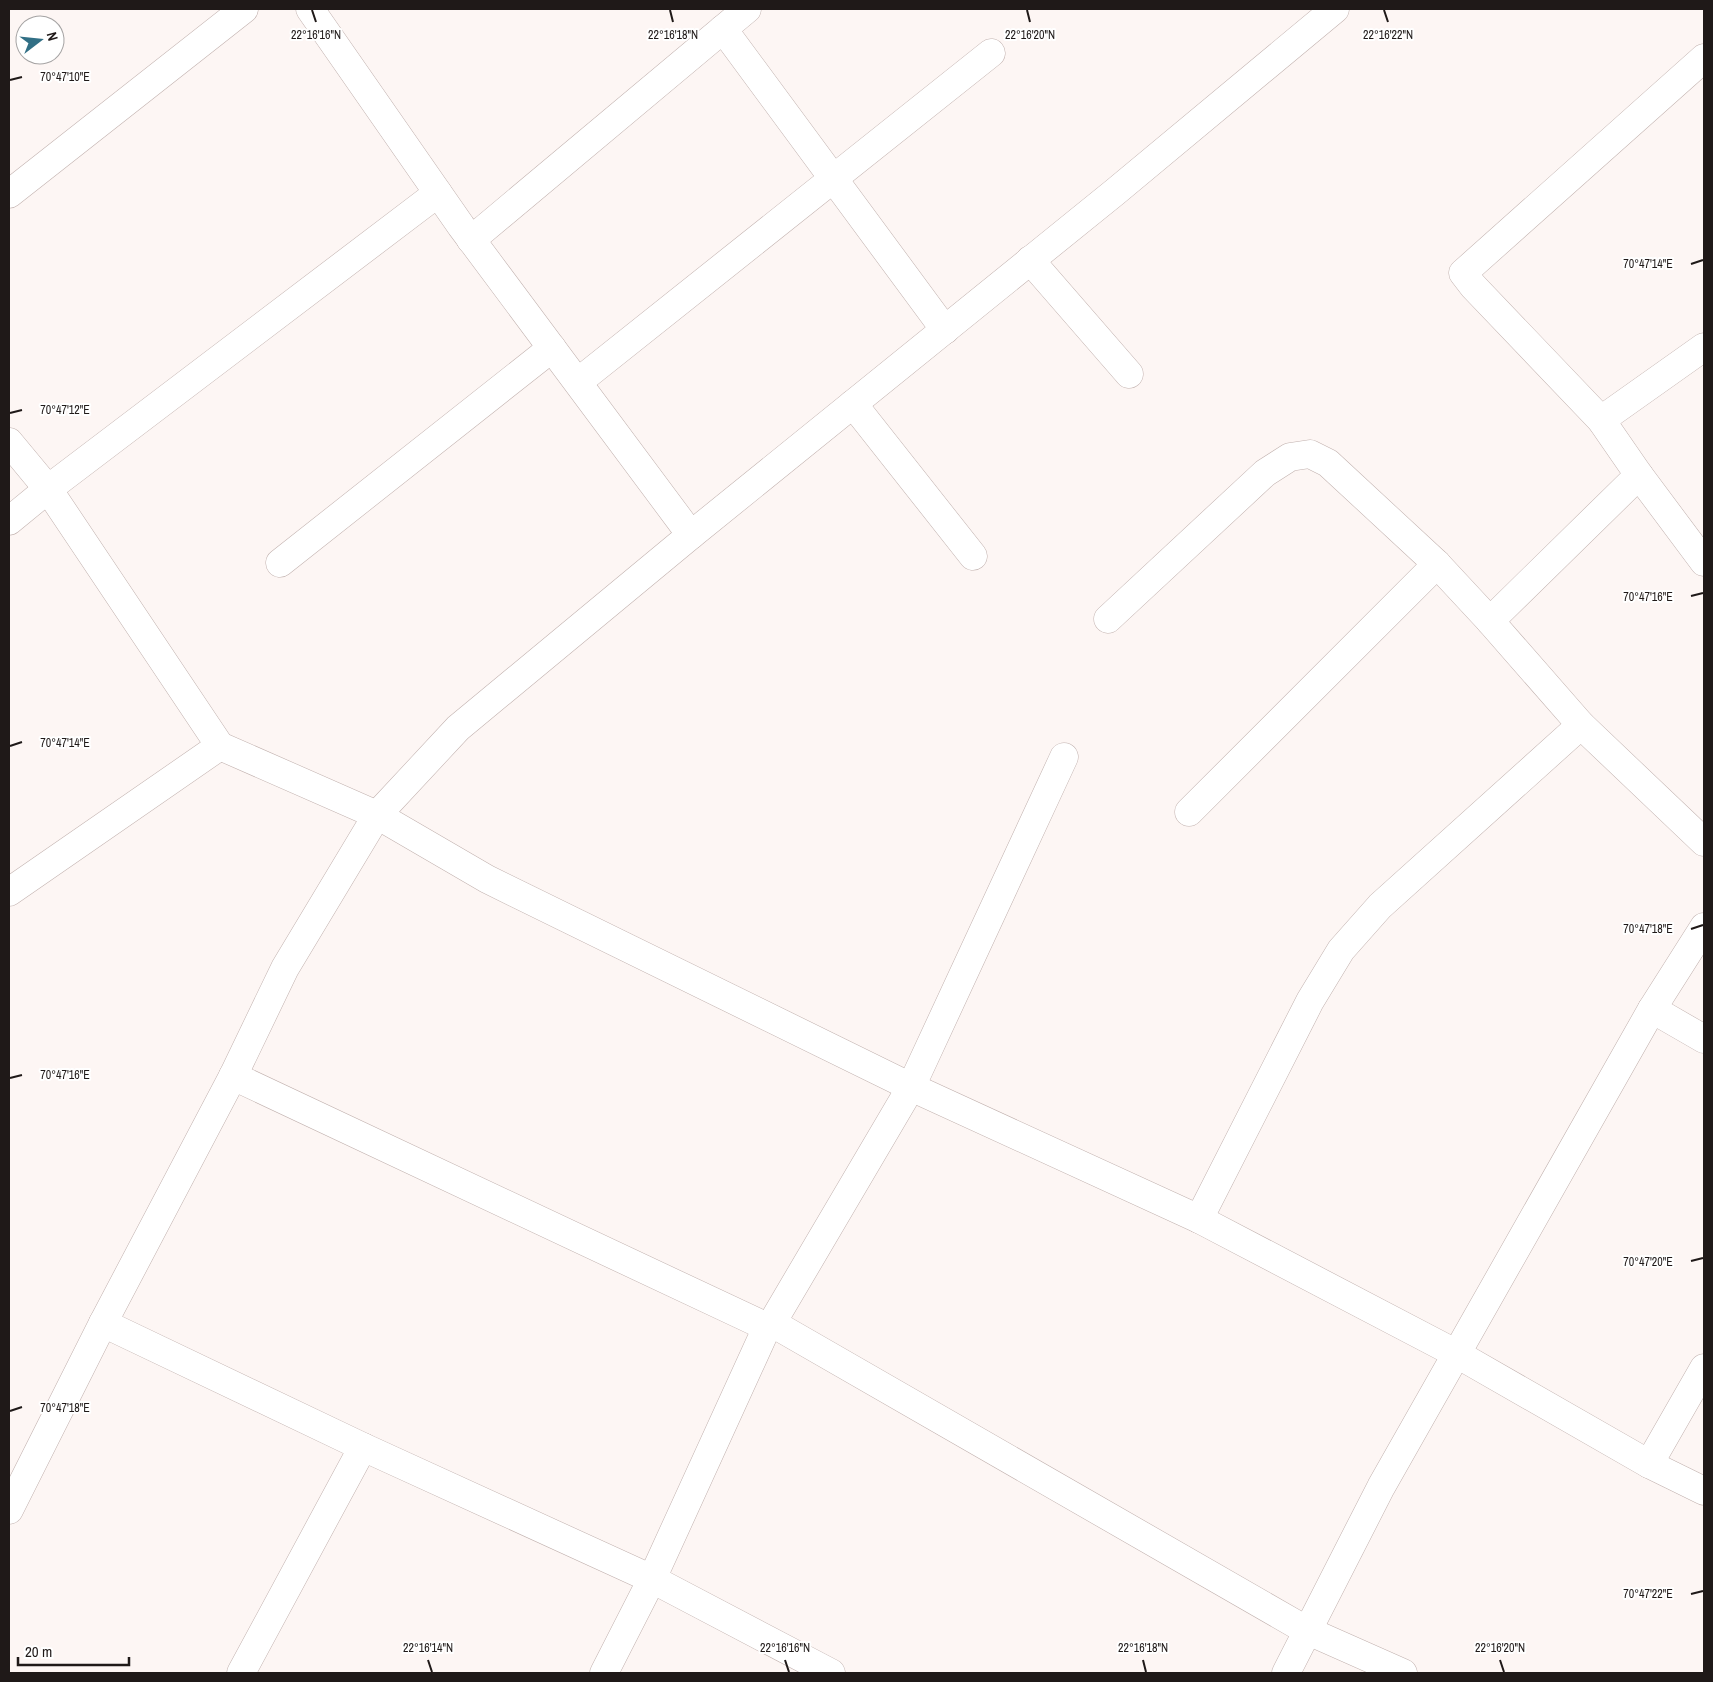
<svg xmlns="http://www.w3.org/2000/svg" width="1713" height="1682" font-family="'Archivo Narrow',sans-serif">
  <style>
    .lines { fill: none; stroke-linecap: round; stroke-linejoin: round }
    .street-casing { stroke: #c1b1ae; stroke-width: 29 }
    .secondary-casing { stroke: #c1b1ae; stroke-width: 29 }
    .street { stroke: #fff; stroke-width: 28 }
    .secondary { stroke: #fff; stroke-width: 28 }
    .ticks { fill: none; stroke: #1f1918; stroke-width: 2 }
    .ticks-label { font-size: 12px; text-anchor: middle; fill: #1f1918; stroke: #fff; stroke-width: 4; stroke-linejoin: round; paint-order: stroke }
  </style>
  <rect width="100%" height="100%" fill="#fdf6f4"/>
  <g class="lines">
    <defs>
      <g id="street">
        <polyline points="310,9 461,226 691,535"/>
        <polyline points="723,29 945,330"/>
        <polyline points="1704,58 1463,273 1473,286 1601,420 1639,475 1704,562"/>
        <polyline points="9,194 244,9"/>
        <polyline points="471,240 747,9"/>
        <polyline points="1030,260 1129,374"/>
        <polyline points="578,382 991,53"/>
        <polyline points="853,404 973,556"/>
        <polyline points="1601,420 1704,347"/>
        <polyline points="9,442 48,489 220,746 377,815 487,879 911,1087 1199,1219 1457,1354 1649,1464 1704,1491"/>
        <polyline points="9,521 48,489 438,193"/>
        <polyline points="280,563 552,348"/>
        <polyline points="1108,619 1265,473 1290,457 1310,454 1328,463 1437,564 1490,621 1581,725 1704,842"/>
        <polyline points="1490,621 1639,475"/>
        <polyline points="1189,812 1437,564"/>
        <polyline points="9,892 220,746"/>
        <polyline points="1652,1009 1704,1039"/>
        <polyline points="233,1076 767,1327"/>
        <polyline points="1199,1219 1310,1001 1341,950 1380,906 1581,725"/>
        <polyline points="103,1323 363,1447 652,1579 831,1673"/>
        <polyline points="772,1323 1306,1630 1403,1673"/>
        <polyline points="1649,1464 1704,1368"/>
        <polyline points="9,1510 103,1323 233,1076 285,968 377,815 458,728 691,535 1115,192 1335,9"/>
        <polyline points="241,1673 363,1447"/>
        <polyline points="604,1673 652,1579 767,1327 772,1323 911,1087 1064,757"/>
      </g>
      <polyline id="secondary" points="1286,1673 1381,1487 1652,1009 1704,927"/>
    </defs>
    <use href="#street" class="street-casing"/>
    <use href="#secondary" class="secondary-casing"/>
    <use href="#street" class="street"/>
    <use href="#secondary" class="secondary"/>
  </g>
  <path class="ticks" d="M312,10L316,22M670,10L673,22M1027,10L1030,22M1384,10L1388,22M10,80L22,77M1691,264L1703,260M10,413L22,410M1691,596L1703,593M10,746L22,742M1691,929L1703,925M10,1078L22,1075M1691,1261L1703,1258M10,1411L22,1407M1691,1594L1703,1591M428,1660L432,1672M785,1660L789,1672M1143,1660L1146,1672M1500,1660L1504,1672"/>
  <g class="ticks-label">
    <text x="316" y="39">22°16'16"N</text>
    <text x="673" y="39">22°16'18"N</text>
    <text x="1030" y="39">22°16'20"N</text>
    <text x="1388" y="39">22°16'22"N</text>
    <text x="65" y="81">70°47'10"E</text>
    <text x="1648" y="268">70°47'14"E</text>
    <text x="65" y="414">70°47'12"E</text>
    <text x="1648" y="601">70°47'16"E</text>
    <text x="65" y="747">70°47'14"E</text>
    <text x="1648" y="933">70°47'18"E</text>
    <text x="65" y="1079">70°47'16"E</text>
    <text x="1648" y="1266">70°47'20"E</text>
    <text x="65" y="1412">70°47'18"E</text>
    <text x="1648" y="1598">70°47'22"E</text>
    <text x="428" y="1652">22°16'14"N</text>
    <text x="785" y="1652">22°16'16"N</text>
    <text x="1143" y="1652">22°16'18"N</text>
    <text x="1500" y="1652">22°16'20"N</text>
  </g>
  <rect width="1713" height="1682" fill="none" stroke="#1f1918" stroke-width="20"/>
  <g transform="translate(40 40) rotate(74)"><circle r="24" fill="#ffffff" stroke="#a5a3a3"/>
  <path d="M0-4L9 19L0 12L-9 19Z" fill="#316f85"/>
  <text y="-8" font-size="14" font-weight="bold" text-anchor="middle" fill="#1f1918">N</text>
  </g>
  <path d="M18 1657v8h111v-8" fill="none" stroke="#1f1918" stroke-width="2.5"/>
  <text x="25" y="1657" font-size="15" fill="#1f1918" stroke="#ffffff" stroke-width="4" paint-order="stroke">20 m</text>
</svg>
